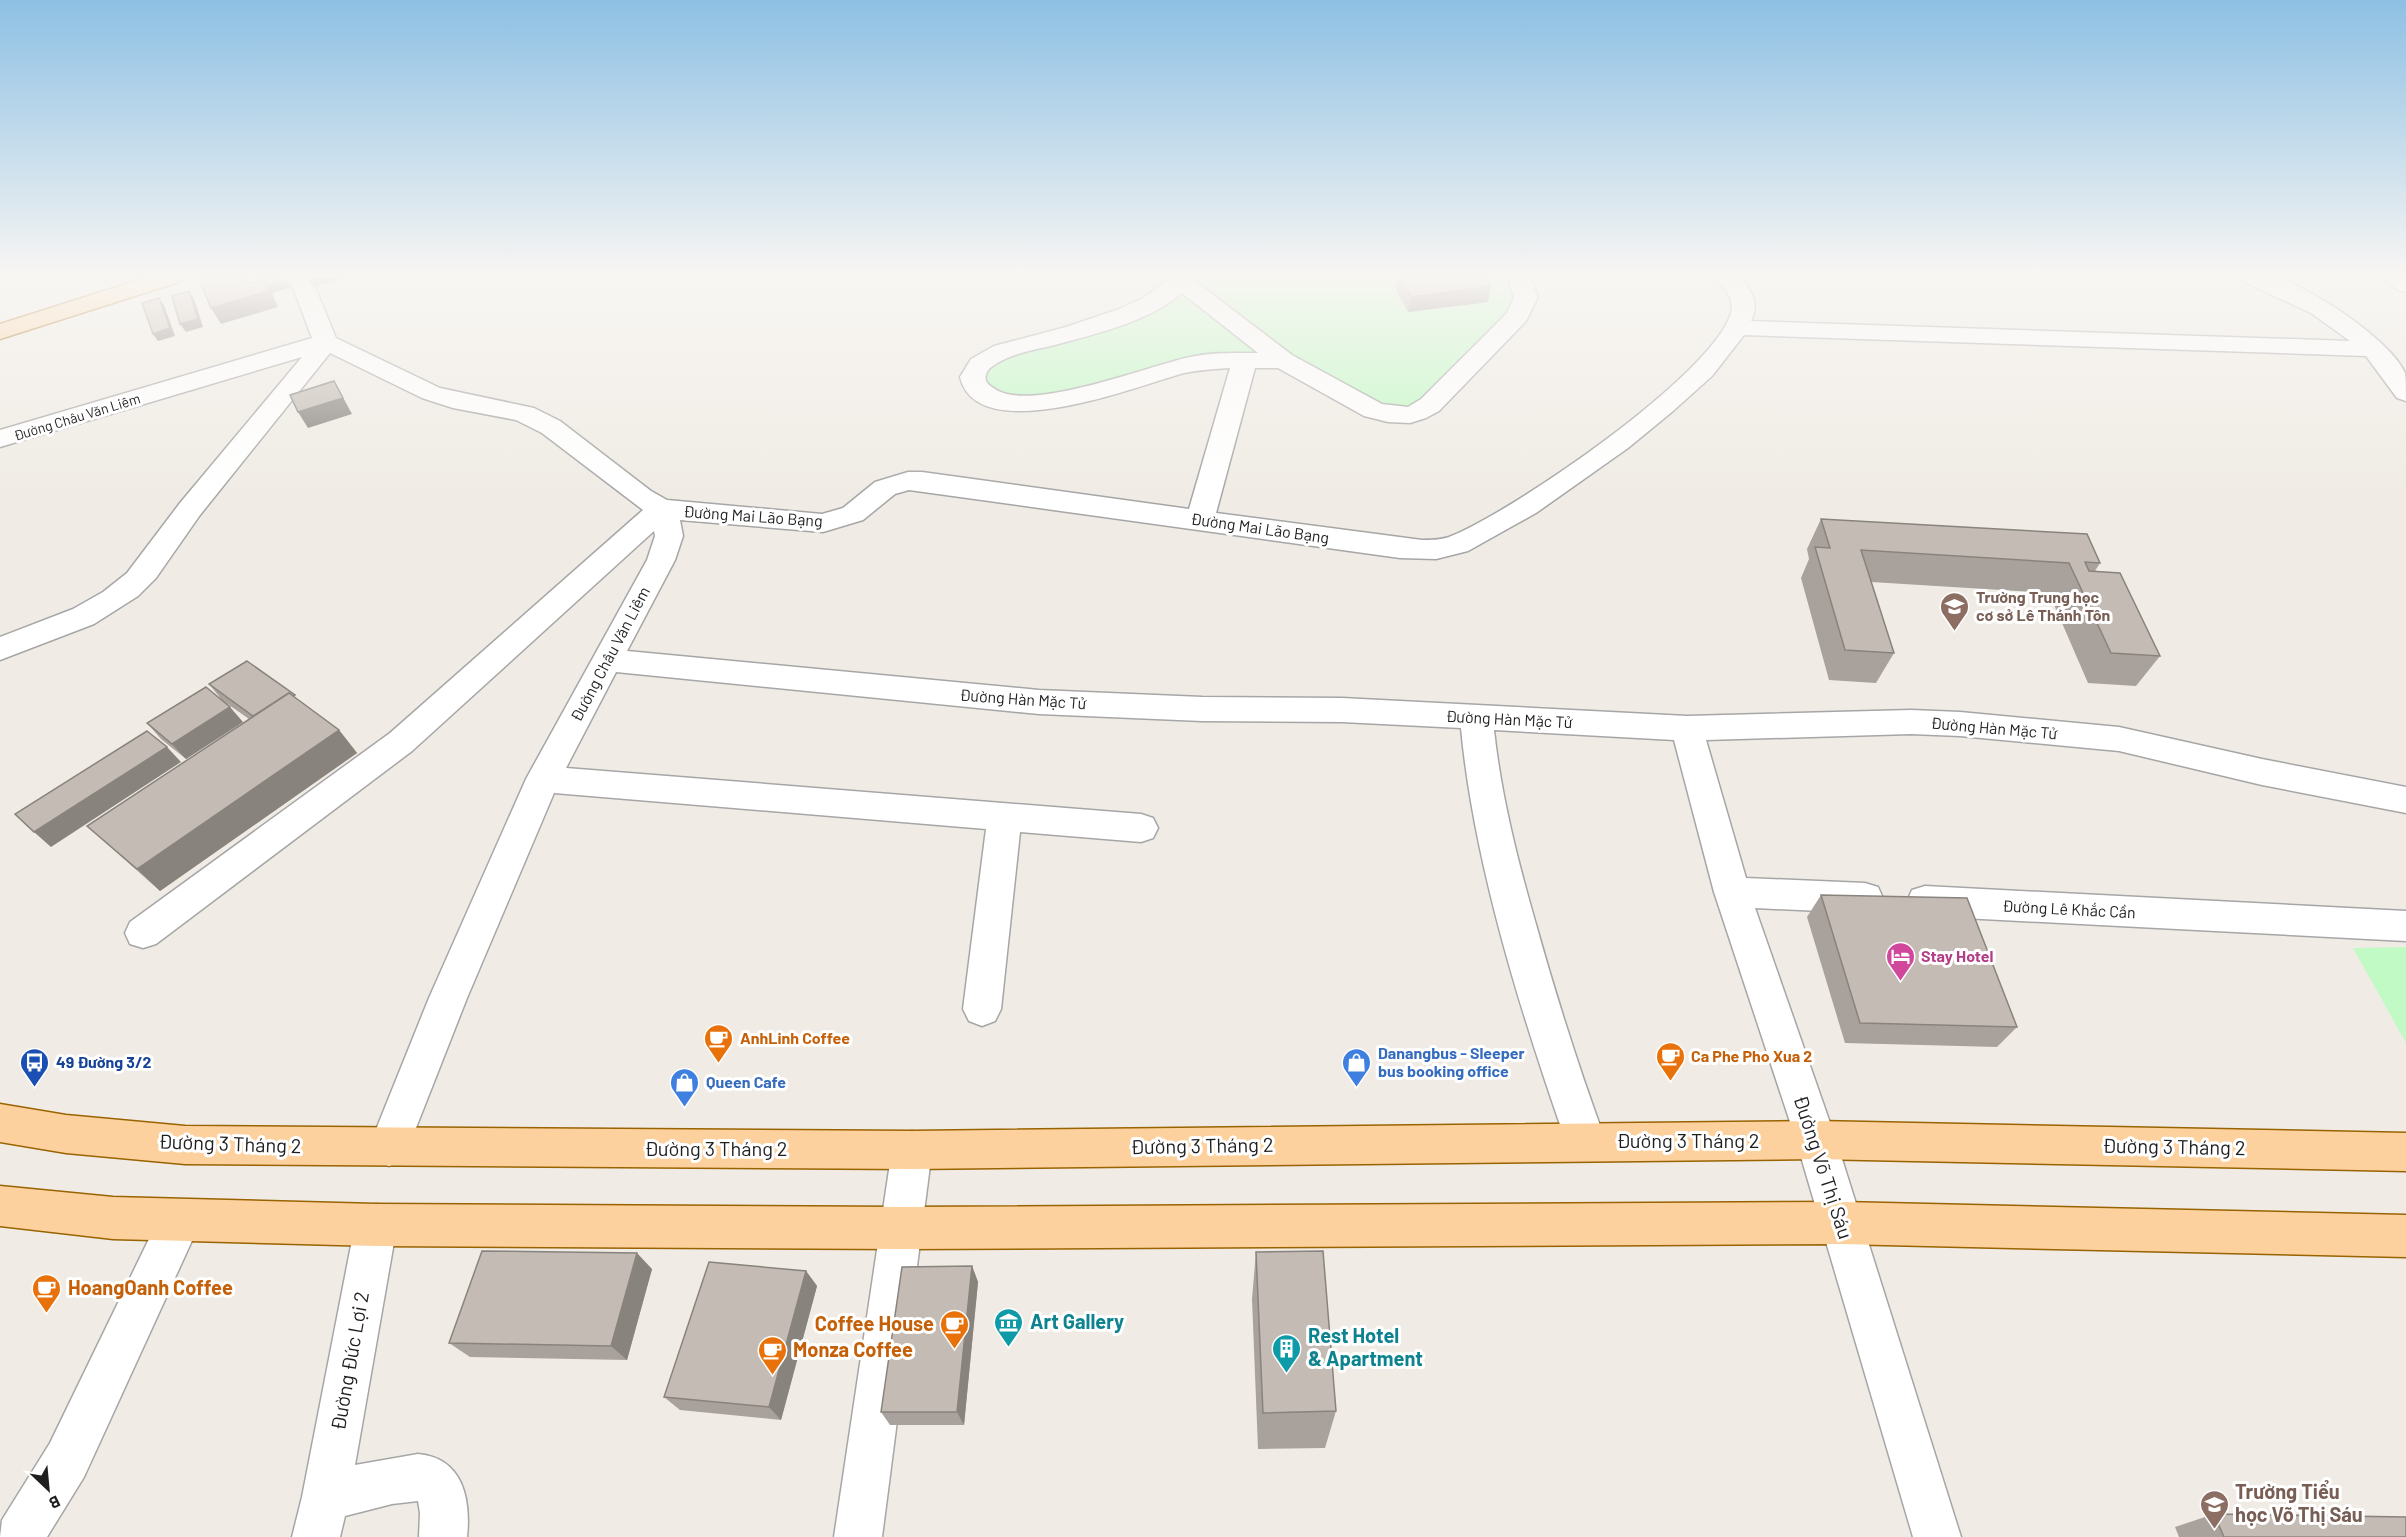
<svg xmlns="http://www.w3.org/2000/svg" width="2406" height="1537" font-family="Barlow,sans-serif">
  <style>
    .park { fill: #c1fac4 }
    .lines { fill: none; stroke-linecap: round; stroke-linejoin: round }
    .minor-casing { stroke: #a6a6a6; stroke-width: 3 }
    .major-casing { stroke: #996300; stroke-width: 3 }
    .minor { fill: #fff; fill-rule: evenodd }
    .major { fill: #fdd19d; fill-rule: evenodd }
    .wall { fill: #a9a19b }
    .shaded-wall { fill: #89837e }
    .building { fill: #c4bbb4; stroke: #89837e; stroke-width: 1.5 }
    .labels { text-anchor: middle; stroke-width: 6; stroke-linejoin: round; paint-order: stroke }
    .far-street-label { font-size: 14px; fill: #1f1f1f; stroke: #fff }
    .street-label { font-size: 16px; fill: #1f1f1f; stroke: #fff }
    .education-label { font-size: 16px; font-weight: bold; fill: #785e54; stroke: #fff; text-anchor: start }
    .hotel-label { font-size: 16px; font-weight: bold; fill: #b23c85; stroke: #fff; text-anchor: start }
    .food-label { font-size: 16px; font-weight: bold; fill: #c56008; stroke: #fff; text-anchor: start }
    .shop-label { font-size: 16px; font-weight: bold; fill: #366cbe; stroke: #fff; text-anchor: start }
    .transit-label { font-size: 16px; font-weight: bold; fill: #164399; stroke: #fff; text-anchor: start }
    .near-street-label { font-size: 20px; fill: #1f1f1f; stroke: #fff }
    .near-food-label { font-size: 20px; font-weight: bold; fill: #c56008; stroke: #fff; text-anchor: start }
    .near-culture-label { font-size: 20px; font-weight: bold; fill: #0d838f; stroke: #fff; text-anchor: start }
    .near-education-label { font-size: 20px; font-weight: bold; fill: #785e54; stroke: #fff; text-anchor: start }
  </style>
  <rect width="100%" height="100%" fill="#f0ece5"/>
  <g class="park">
    <polygon points="1186,277 1519,277 1523,307 1413,414 1388,415 1283,360 1175,367 1055,401 991,400 977,368 1148,304 1182,282"/>
    <polygon points="2406,947 2406,1043 2353,948"/>
  </g>
  <g class="lines">
    <defs>
      <g id="minor">
        <path d="M289,277H311L336,338L440,388L534,408L560,421L651,491L667,500L822,514L843,508L875,482L908,472H922L1189,509L1230,368C1214,369 1199,370 1184,373C1140,385 977,450 960,377L971,359L994,346L1066,327L1119,309L1143,298L1173,277H1197L1195,281L1292,355L1382,404L1408,407L1421,399L1507,313L1514,297L1508,277H1530L1538,297L1526,321L1439,411L1426,418L1410,423L1388,422L1364,416L1278,368H1255L1216,513L1422,540C1430,540 1440,540 1449,537C1511,513 1713,375 1731,313C1735,298 1723,288 1717,277H1740L1743,280C1753,294 1759,305 1751,321L2350,341L2311,313L2244,282L2240,277C2250,276 2263,275 2273,277C2308,285 2391,340 2405,373C2406,380 2406,393 2406,401L2397,398L2366,356L1744,335L1712,376L1673,411L1628,448L1536,513L1468,551L1436,559L1400,558L909,490L895,494L863,520L823,532L680,520L683,536L675,560L627,651L1039,690L1202,697L1342,698L1687,716L1911,710L1960,712L2119,727L2262,759L2406,787V813L2262,785L2119,751L1960,736L1911,734L1706,740L1746,878L1865,883L1878,887L1883,898L1878,909L1865,913L1755,908L1836,1140L1961,1537H1913L1796,1140L1714,892L1674,740L1494,730C1501,795 1517,858 1535,921C1556,996 1579,1069 1606,1142L1600,1156L1586,1161L1572,1156L1566,1142C1521,1013 1474,864 1461,728L1342,722L1202,721L1039,714L616,672L566,768L1141,814L1153,818L1158,828L1153,838L1141,842L1020,832L1001,1009L995,1021L982,1026L969,1021L963,1009L986,829L554,793L467,998L403,1161L389,1166L375,1161L369,1147L429,998L526,779L647,560L655,536L654,531L412,751L156,944L143,948L130,944L125,933L130,922L390,733L643,510L542,433L516,420L453,408L422,398L330,353L200,515L156,578L138,596L94,624L0,660V637L73,609L103,592L127,573L180,503L302,357L0,447V430L312,338ZM1182,293L1258,353C1236,353 1212,352 1190,357C1148,366 1030,413 995,389C989,385 984,382 986,375C988,366 1000,362 1007,358C1021,352 1037,349 1051,346C1094,334 1147,323 1182,293Z"/>
        <polygon points="2381,277 2406,277 2406,292 2398,290"/>
        <polygon points="1925,886 2406,911 2406,941 1925,916 1912,912 1907,901 1912,890"/>
        <polygon points="912,1131 926,1136 932,1150 882,1537 834,1537 892,1150 898,1136"/>
        <polygon points="180,1200 195,1206 201,1221 84,1477 47,1537 0,1537 2,1520 50,1443 165,1206"/>
        <path d="M376,1204L391,1210L397,1225L355,1465L418,1454C463,1458 471,1499 467,1537H419L420,1513L418,1501L392,1504L345,1516L340,1537H292L302,1497L355,1225L361,1210Z"/>
      </g>
      <g id="major">
        <polygon points="148,277 183,277 179,282 0,339 0,324"/>
        <polygon points="0,1104 66,1115 185,1126 912,1131 1816,1121 2406,1133 2406,1171 1816,1159 912,1169 185,1164 66,1153 0,1142"/>
        <polygon points="0,1186 113,1197 376,1204 901,1207 1842,1202 2406,1215 2406,1257 1842,1244 901,1249 376,1246 113,1239 0,1226"/>
      </g>
    </defs>
    <use href="#minor" class="minor-casing"/>
    <use href="#major" class="major-casing"/>
    <use href="#minor" class="minor"/>
    <use href="#major" class="major"/>
  </g>
  <g class="wall">
    <polygon points="1397,277 1485,277 1488,302 1408,312 1396,290"/>
    <polygon points="1821,519 2100,563 2095,571 2160,656 2136,686 2088,683 2049,593 1871,582 1894,653 1876,683 1829,680 1801,578 1809,559 1807,549"/>
    <polygon points="209,684 301,702 339,730 357,753 160,891 87,826 249,719 222,700"/>
    <polygon points="243,722 186,759 161,739 147,723"/>
    <polygon points="1821,895 2017,1027 1997,1047 1845,1043 1807,917"/>
    <polygon points="1256,1252 1336,1411 1325,1448 1258,1449 1252,1299"/>
    <polygon points="972,1266 978,1282 964,1425 890,1425 881,1412"/>
    <polygon points="652,1269 627,1360 470,1357 449,1343"/>
    <polygon points="806,1271 817,1286 781,1420 680,1410 664,1397"/>
    <polygon points="2214,1514 2406,1537 2179,1537 2175,1527"/>
  </g>
  <g class="shaded-wall">
    <polygon points="245,277 247,277 256,295 264,280 286,280 291,287 272,293 278,307 221,324 211,308 248,284"/>
    <polygon points="307,277 348,277 313,287"/>
    <polygon points="1491,286 1488,302 1408,312 1411,297"/>
    <polygon points="189,291 194,299 203,327 186,332 180,324"/>
    <polygon points="159,298 164,305 175,336 158,341 153,334"/>
    <polygon points="334,381 352,414 308,428 298,412"/>
    <polygon points="230,707 243,722 186,759 172,744"/>
    <polygon points="339,730 357,753 160,891 137,869"/>
    <polygon points="167,747 181,762 51,847 34,832"/>
    <polygon points="637,1253 652,1269 627,1360 611,1346"/>
    <polygon points="972,1266 978,1282 964,1425 957,1412"/>
    <polygon points="806,1271 817,1286 781,1420 769,1407"/>
  </g>
  <g class="building">
    <polygon points="198,277 245,277 248,284 264,280 268,291 211,308"/>
    <polygon points="253,277 285,277 286,280 267,286 264,280 255,282"/>
    <polygon points="1399,277 1485,277 1491,286 1411,297"/>
    <polygon points="189,291 198,319 180,324 172,296"/>
    <polygon points="159,298 170,328 153,334 142,303"/>
    <polygon points="334,381 343,398 298,412 290,395"/>
    <polygon points="1821,519 2087,534 2100,563 2085,562 2089,571 2120,573 2160,656 2111,653 2069,563 1861,550 1894,653 1845,650 1815,547 1830,548"/>
    <polygon points="247,661 295,695 293,696 289,693 253,716 209,684"/>
    <polygon points="206,687 230,707 172,744 147,723"/>
    <polygon points="289,693 339,730 137,869 87,826"/>
    <polygon points="147,731 167,747 34,832 15,814"/>
    <polygon points="1821,895 1967,898 2017,1027 1860,1023"/>
    <polygon points="482,1251 637,1253 611,1346 449,1343"/>
    <polygon points="1323,1251 1336,1411 1263,1413 1256,1252"/>
    <polygon points="709,1262 806,1271 769,1407 664,1397"/>
    <polygon points="972,1266 957,1412 881,1412 902,1267"/>
    <polygon points="2214,1514 2406,1517 2406,1537 2224,1537"/>
  </g>
  <linearGradient id="sky" x2="0" y2="1"><stop stop-color="#8dc0e4"/><stop offset="0.56" stop-color="#f8f6f3"/><stop offset="1" stop-color="#f8f6f3" stop-opacity="0"/></linearGradient>
  <rect width="2406" height="492" fill="url(#sky)"/>
  <defs>
    <symbol id="school-pin" viewBox="-11 -11 22 30"><path d="M0 17L-7.5 6A9.5 9.5 0 1 1 7.5 6Z" fill="#8d6e63" stroke="#fff"/><path d="M0-5L7-2L0 1L-7-2ZM-4 1L0 2.5L4 1V4Q0 6-4 4Z" fill="#fff"/></symbol>
    <symbol id="hotel-pin" viewBox="-11 -11 22 30"><path d="M0 17L-7.5 6A9.5 9.5 0 1 1 7.5 6Z" fill="#d1479c" stroke="#fff"/><path d="M-6-4.5h1.5V1H6V5H4.5V3h-9V5H-6ZM-4 0a1.8 1.8 0 1 1 3.6 0ZM.5 0V-2.5h3Q6-2.5 6 0Z" fill="#fff"/></symbol>
    <symbol id="cafe-pin" viewBox="-11 -11 22 30"><path d="M0 17L-7.5 6A9.5 9.5 0 1 1 7.5 6Z" fill="#e8710a" stroke="#fff"/><path d="M-5.5-4.5H6V0H3Q3 3.5 0 3.5H-2.5Q-5.5 3.5-5.5 0ZM3-3.2v2h1.7v-2ZM-6 4.5H4V6H-6Z" fill="#fff"/></symbol>
    <symbol id="bus-pin" viewBox="-11 -11 22 30"><path d="M0 17L-7.5 6A9.5 9.5 0 1 1 7.5 6Z" fill="#1a4fb4" stroke="#fff"/><path d="M-5-6H5V4H4V6H2V4H-2V6H-4V4H-5ZM-3.5-4V0h7V-4ZM-3.5 1.2v1.5H-2V1.2ZM2 1.2v1.5H3.5V1.2Z" fill="#fff"/></symbol>
    <symbol id="shop-pin" viewBox="-11 -11 22 30"><path d="M0 17L-7.5 6A9.5 9.5 0 1 1 7.5 6Z" fill="#3f7fe0" stroke="#fff"/><path d="M-5-2.5h2.3a2.7 3.5 0 0 1 5.4 0H5L5.5 6h-11ZM-1.5-2.5h3a1.5 2.3 0 0 0-3 0Z" fill="#fff"/></symbol>
    <symbol id="museum-pin" viewBox="-11 -11 22 30"><path d="M0 17L-7.5 6A9.5 9.5 0 1 1 7.5 6Z" fill="#0f9aa8" stroke="#fff"/><path d="M0-6L6-3V-2H-6V-3ZM-5-1h2V3h-2ZM-1-1h2V3h-2ZM3-1h2V3H3ZM-6 4H6V6H-6Z" fill="#fff"/></symbol>
    <symbol id="building-pin" viewBox="-11 -11 22 30"><path d="M0 17L-7.5 6A9.5 9.5 0 1 1 7.5 6Z" fill="#0f9aa8" stroke="#fff"/><path d="M-4-6H4V6H1V3H-1V6H-4ZM-2.5-4.3h1.7v1.8h-1.7ZM.8-4.3h1.7v1.8H.8ZM-2.5-1h1.7V.8h-1.7ZM.8-1h1.7V.8H.8Z" fill="#fff"/></symbol>
  </defs>
  <g fill-rule="evenodd">
    <use href="#school-pin" x="1938" y="590" width="33" height="45"/>
    <use href="#hotel-pin" x="1884" y="940" width="33" height="45"/>
    <use href="#cafe-pin" x="702" y="1022" width="33" height="45"/>
    <use href="#cafe-pin" x="1654" y="1040" width="33" height="45"/>
    <use href="#bus-pin" x="18" y="1046" width="33" height="45"/>
    <use href="#shop-pin" x="1340" y="1046" width="33" height="45"/>
    <use href="#shop-pin" x="668" y="1066" width="33" height="45"/>
    <use href="#cafe-pin" x="30" y="1272" width="33" height="45"/>
    <use href="#museum-pin" x="992" y="1306" width="33" height="45"/>
    <use href="#cafe-pin" x="938" y="1308" width="33" height="45"/>
    <use href="#building-pin" x="1270" y="1332" width="33" height="45"/>
    <use href="#cafe-pin" x="756" y="1334" width="33" height="45"/>
    <use href="#school-pin" x="2198" y="1488" width="33" height="45"/>
  </g>
  <g class="labels">
    <g class="far-street-label">
      <text transform="translate(77 417) rotate(-17)" y="5">Đường Châu Văn Liêm</text>
    </g>
    <g class="street-label">
      <text transform="translate(753 516) rotate(4)" y="6">Đường Mai Lão Bạng</text>
      <text transform="translate(1260 528) rotate(8)" y="6">Đường Mai Lão Bạng</text>
      <text transform="translate(610 654) rotate(-62)" y="6">Đường Châu Văn Liêm</text>
      <text transform="translate(1023 699) rotate(4)" y="6">Đường Hàn Mặc Tử</text>
      <text transform="translate(1509 719) rotate(3)" y="6">Đường Hàn Mặc Tử</text>
      <text transform="translate(1994 728) rotate(5)" y="6">Đường Hàn Mặc Tử</text>
      <text transform="translate(2069 909) rotate(3)" y="6">Đường Lê Khắc Cần</text>
    </g>
    <g class="education-label">
      <text x="1976" y="603">Trường Trung học<tspan x="1976" dy="18">cơ sở Lê Thánh Tôn</tspan></text>
    </g>
    <g class="hotel-label">
      <text x="1921" y="962">Stay Hotel</text>
    </g>
    <g class="food-label">
      <text x="740" y="1044">AnhLinh Coffee</text>
      <text x="1691" y="1062">Ca Phe Pho Xua 2</text>
    </g>
    <g class="shop-label">
      <text x="1378" y="1059">Danangbus - Sleeper<tspan x="1378" dy="18">bus booking office</tspan></text>
      <text x="706" y="1088">Queen Cafe</text>
    </g>
    <g class="transit-label">
      <text x="56" y="1068">49 Đường 3/2</text>
    </g>
    <g class="near-street-label">
      <text x="1688" y="1148">Đường 3 Tháng 2</text>
      <text transform="translate(230 1144) rotate(2)" y="7">Đường 3 Tháng 2</text>
      <text transform="translate(1202 1146) rotate(-1)" y="7">Đường 3 Tháng 2</text>
      <text transform="translate(2174 1147) rotate(1)" y="7">Đường 3 Tháng 2</text>
      <text x="716" y="1156">Đường 3 Tháng 2</text>
      <text transform="translate(1823 1167) rotate(72)" y="7">Đường Võ Thị Sáu</text>
      <text transform="translate(350 1361) rotate(-80)" y="7">Đường Đức Lợi 2</text>
    </g>
    <g class="near-food-label">
      <text x="68" y="1295">HoangOanh Coffee</text>
      <text x="934" y="1331" text-anchor="end">Coffee House</text>
      <text x="793" y="1357">Monza Coffee</text>
    </g>
    <g class="near-culture-label">
      <text x="1030" y="1329">Art Gallery</text>
      <text x="1308" y="1343">Rest Hotel<tspan x="1308" dy="23">&amp; Apartment</tspan></text>
    </g>
    <g class="near-education-label">
      <text x="2235" y="1499">Trường Tiểu<tspan x="2235" dy="23">học Võ Thị Sáu</tspan></text>
    </g>
  </g>
  <g transform="translate(48 1489) rotate(154)" stroke="#ffffff" stroke-width="4.5" paint-order="stroke">
  <path d="M0-4.5L10 22L0 15L-10 22Z" fill="#1f1f1f"/>
  <text y="-9" font-size="16" font-weight="bold" text-anchor="middle" fill="#1f1f1f">B</text>
  </g>
</svg>
